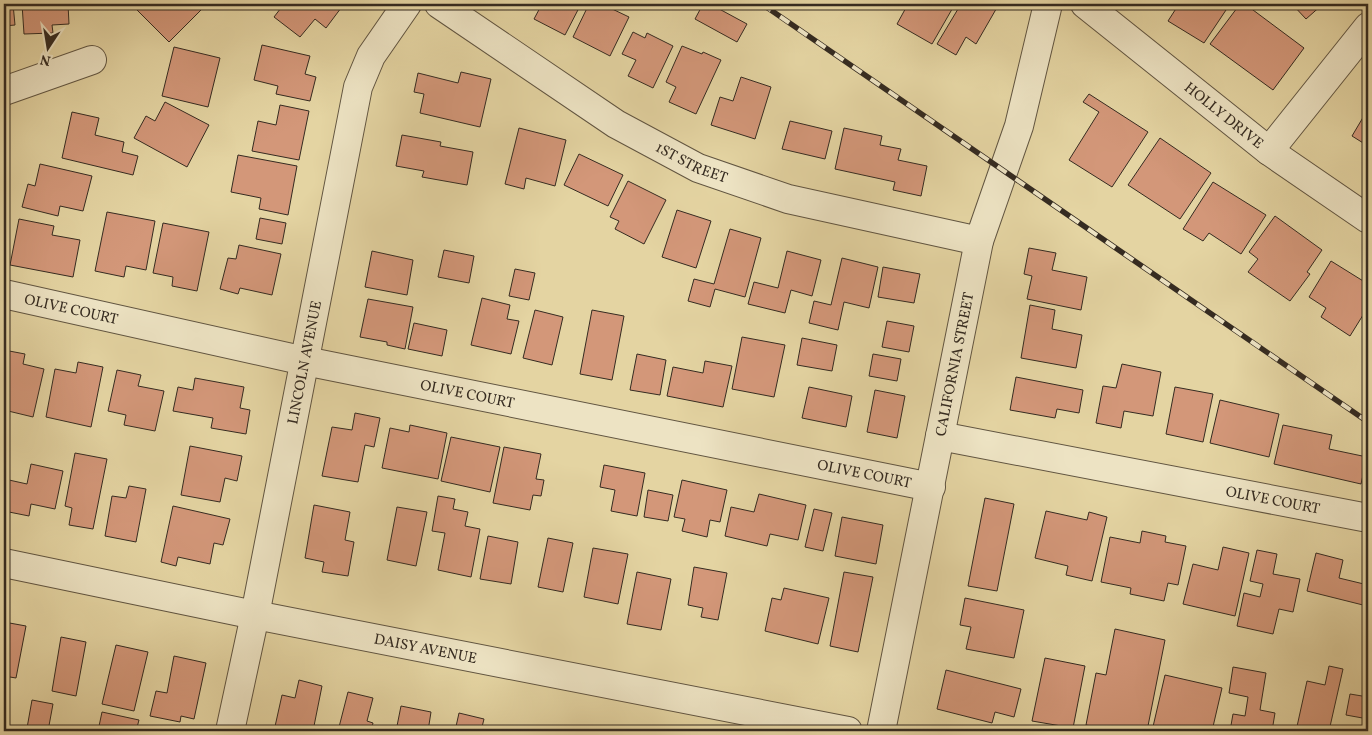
<svg xmlns="http://www.w3.org/2000/svg" width="1372" height="735" font-family="Vollkorn,serif">
  <style>
    .building { fill: #d39779; stroke: #352b21 }
    .lines { fill: none; stroke-linecap: round; stroke-linejoin: round }
    .minor-casing { stroke: #615541; stroke-width: 30 }
    .tertiary-casing { stroke: #615541; stroke-width: 30 }
    .minor { stroke: #ede3c3; stroke-width: 28 }
    .tertiary { stroke: #ede3c3; stroke-width: 28 }
    .rail-casing { stroke: #352b21; stroke-width: 5.5 }
    .rail { stroke: #ede3c3; stroke-width: 4; stroke-dasharray: 11; stroke-linecap: butt }
    .labels { text-anchor: middle; stroke-width: 5; stroke-linejoin: round; paint-order: stroke }
    .street-label { font-size: 15px; fill: #352b21; stroke: #ede3c3 }
  </style>
  <rect width="100%" height="100%" fill="#e4d4a2"/>
  <filter id="stains"><feTurbulence type="fractalNoise" baseFrequency=".004" numOctaves="4"/><feColorMatrix values="0 0 0 0 .2 0 0 0 0 .09 0 0 0 0 .02 0 0 0 .5 -.17"/></filter>
  <radialGradient id="worn" r=".72"><stop offset=".6" stop-color="#630" stop-opacity="0"/><stop offset="1" stop-color="#630" stop-opacity=".3"/></radialGradient>
  <g class="building">
    <polygon points="4,4 13,4 15,25 4,26"/>
    <polygon points="22,4 68,4 69,24 52,25 53,33 24,34"/>
    <polygon points="136,4 199,4 203,8 169,42 133,6"/>
    <polygon points="284,4 344,4 326,28 315,19 300,37 274,17"/>
    <polygon points="542,4 581,4 565,35 534,19"/>
    <polygon points="589,4 609,4 608,7 629,17 610,56 573,37"/>
    <polygon points="703,4 710,4 747,24 737,42 695,19"/>
    <polygon points="908,4 955,4 932,44 897,24"/>
    <polygon points="961,4 999,4 976,44 966,37 956,55 937,44"/>
    <polygon points="1179,4 1230,4 1204,43 1168,21"/>
    <polygon points="1240,4 1245,4 1304,48 1273,90 1210,44"/>
    <polygon points="1292,4 1323,4 1306,19"/>
    <polygon points="1325,4 1335,4 1329,9"/>
    <polygon points="633,32 645,38 647,33 673,46 653,88 628,76 636,60 622,54"/>
    <polygon points="262,45 310,56 305,74 316,77 310,101 276,94 278,86 254,80"/>
    <polygon points="682,46 702,54 703,52 721,60 696,114 669,102 676,87 666,82"/>
    <polygon points="174,47 220,58 208,107 162,96"/>
    <polygon points="461,72 491,79 480,127 420,113 424,94 414,92 418,73 458,83"/>
    <polygon points="741,77 771,87 755,139 711,125 720,97 733,101"/>
    <polygon points="1089,94 1148,132 1112,187 1069,160 1099,112 1083,102"/>
    <polygon points="165,102 209,125 187,167 134,138 146,116 155,121"/>
    <polygon points="280,105 309,111 299,160 252,151 258,121 276,125"/>
    <polygon points="1368,109 1368,146 1352,136"/>
    <polygon points="72,112 99,118 95,135 124,142 122,152 138,156 133,175 62,158"/>
    <polygon points="790,121 832,131 825,159 782,149"/>
    <polygon points="519,128 566,140 555,186 526,178 524,189 505,184"/>
    <polygon points="844,128 882,136 880,145 901,149 898,160 927,166 921,196 893,190 895,182 835,169"/>
    <polygon points="402,135 441,142 440,146 473,152 467,185 422,177 424,171 396,166"/>
    <polygon points="1160,138 1211,173 1180,219 1128,185"/>
    <polygon points="579,154 623,175 608,206 564,185"/>
    <polygon points="238,155 297,166 288,215 259,209 261,198 231,192"/>
    <polygon points="40,164 92,176 83,211 60,206 58,216 22,207 28,184 35,186"/>
    <polygon points="628,181 666,200 644,244 615,229 619,221 610,217"/>
    <polygon points="1213,182 1266,215 1241,254 1209,233 1203,241 1183,229"/>
    <polygon points="677,210 711,221 696,268 662,257"/>
    <polygon points="107,212 155,221 146,270 126,266 124,277 95,271"/>
    <polygon points="1275,216 1322,250 1307,272 1310,274 1290,301 1248,272 1258,259 1249,252"/>
    <polygon points="260,218 286,223 282,244 256,239"/>
    <polygon points="19,219 54,226 52,235 80,240 73,277 10,265"/>
    <polygon points="163,223 209,232 197,291 172,286 173,277 153,273"/>
    <polygon points="730,229 761,238 745,297 715,289 710,307 688,301 694,279 714,284"/>
    <polygon points="239,245 281,254 272,295 240,288 238,294 220,289 228,258 236,259"/>
    <polygon points="1029,248 1056,253 1052,270 1087,277 1081,310 1027,299 1032,276 1024,274"/>
    <polygon points="444,250 474,256 469,283 438,277"/>
    <polygon points="372,251 413,260 407,295 365,287"/>
    <polygon points="787,251 821,260 812,296 791,290 785,313 748,304 754,282 778,288"/>
    <polygon points="842,258 878,267 869,308 844,302 838,330 809,323 814,301 831,305"/>
    <polygon points="1331,261 1368,284 1368,307 1350,336 1321,317 1326,308 1309,297"/>
    <polygon points="883,267 920,274 914,303 878,297"/>
    <polygon points="515,269 535,273 529,300 509,296"/>
    <polygon points="482,298 510,305 507,319 519,321 511,354 471,345"/>
    <polygon points="368,299 413,307 405,349 387,345 387,342 360,337"/>
    <polygon points="1030,305 1055,310 1052,329 1082,335 1076,368 1021,358"/>
    <polygon points="535,310 563,317 552,365 523,358"/>
    <polygon points="592,310 624,316 612,380 580,374"/>
    <polygon points="887,321 914,326 909,352 882,347"/>
    <polygon points="414,323 447,330 442,356 408,349"/>
    <polygon points="742,337 785,345 774,397 732,389"/>
    <polygon points="802,338 837,345 832,371 797,365"/>
    <polygon points="4,350 25,354 23,364 44,369 33,417 4,410"/>
    <polygon points="637,354 666,360 660,395 630,390"/>
    <polygon points="873,354 901,359 897,381 869,376"/>
    <polygon points="705,361 732,366 723,407 667,396 673,367 703,373"/>
    <polygon points="78,362 103,367 91,427 46,417 55,369 76,373"/>
    <polygon points="1122,364 1161,372 1153,416 1124,411 1121,428 1096,423 1103,386 1116,388"/>
    <polygon points="117,370 141,375 138,386 164,391 155,431 124,425 126,415 108,411"/>
    <polygon points="1016,377 1083,390 1079,413 1057,409 1055,418 1010,410"/>
    <polygon points="195,378 244,387 240,408 250,410 246,434 211,428 213,418 173,411 178,387 193,390"/>
    <polygon points="809,387 852,396 846,427 802,418"/>
    <polygon points="1175,387 1213,394 1203,442 1166,434"/>
    <polygon points="875,390 905,396 897,438 867,432"/>
    <polygon points="1220,400 1279,414 1269,457 1210,443"/>
    <polygon points="355,413 380,418 374,447 365,445 358,482 322,476 332,427 352,430"/>
    <polygon points="410,425 447,433 438,479 382,468 390,428 409,432"/>
    <polygon points="1283,425 1332,435 1329,449 1367,457 1361,484 1274,464"/>
    <polygon points="451,437 500,447 490,492 441,481"/>
    <polygon points="190,446 242,456 237,481 225,478 220,502 181,495"/>
    <polygon points="504,447 541,454 536,479 544,480 541,496 533,495 530,510 493,503"/>
    <polygon points="75,453 107,459 93,529 69,525 72,508 65,506"/>
    <polygon points="31,464 63,471 55,509 31,504 29,516 4,511 9,480 27,484"/>
    <polygon points="604,465 645,473 637,516 611,511 615,490 600,487"/>
    <polygon points="682,480 727,490 720,522 710,520 707,537 682,531 685,519 674,517"/>
    <polygon points="129,486 146,489 136,542 105,536 112,496 126,498"/>
    <polygon points="648,490 673,495 668,521 644,517"/>
    <polygon points="759,494 806,505 798,540 770,534 767,546 725,536 731,507 754,512"/>
    <polygon points="438,496 455,499 453,509 468,512 465,526 480,529 471,577 438,570 445,533 432,531"/>
    <polygon points="985,498 1014,504 997,591 968,586"/>
    <polygon points="314,505 350,512 345,540 354,542 348,576 322,572 324,562 305,558"/>
    <polygon points="173,506 230,519 223,545 214,543 210,564 178,557 176,566 161,562"/>
    <polygon points="397,507 427,512 416,566 387,560"/>
    <polygon points="814,509 832,513 823,551 805,547"/>
    <polygon points="1046,511 1087,520 1089,512 1107,517 1092,581 1066,575 1068,566 1035,558"/>
    <polygon points="842,517 883,525 876,564 835,556"/>
    <polygon points="1142,531 1166,536 1165,542 1186,546 1178,585 1168,583 1164,601 1130,594 1131,588 1101,582 1110,537 1140,543"/>
    <polygon points="488,536 518,542 511,584 480,579"/>
    <polygon points="548,538 573,543 563,592 538,587"/>
    <polygon points="1223,547 1249,553 1235,616 1183,604 1193,564 1218,570"/>
    <polygon points="593,548 628,554 618,604 584,597"/>
    <polygon points="1257,550 1277,554 1273,574 1300,579 1293,612 1279,609 1273,634 1237,626 1244,593 1260,597 1263,584 1250,581"/>
    <polygon points="1316,553 1343,560 1339,578 1368,585 1363,605 1307,591"/>
    <polygon points="694,567 727,573 718,620 701,617 703,608 688,605"/>
    <polygon points="637,572 671,579 661,630 627,624"/>
    <polygon points="844,572 873,577 858,652 830,646"/>
    <polygon points="784,588 829,598 818,644 765,631 772,598 781,600"/>
    <polygon points="965,598 1024,610 1014,658 966,649 971,627 960,625"/>
    <polygon points="4,622 26,626 16,678 4,676"/>
    <polygon points="1115,629 1165,640 1147,731 1120,731 1086,725 1096,673 1106,675"/>
    <polygon points="61,637 86,642 76,696 52,691"/>
    <polygon points="116,645 148,652 134,711 102,704"/>
    <polygon points="174,656 206,663 194,719 181,716 180,722 150,716 156,691 167,693"/>
    <polygon points="1045,658 1085,666 1073,728 1032,721"/>
    <polygon points="1329,666 1343,669 1329,731 1296,731 1307,681 1325,685"/>
    <polygon points="1233,667 1266,673 1260,710 1275,713 1272,731 1230,731 1233,714 1245,716 1248,697 1229,693"/>
    <polygon points="946,670 1021,689 1014,717 995,712 992,723 937,709"/>
    <polygon points="1165,675 1222,688 1212,731 1202,731 1180,726 1179,731 1152,731"/>
    <polygon points="299,680 322,686 313,731 274,731 282,695 295,698"/>
    <polygon points="348,692 373,698 367,721 373,723 371,731 338,731"/>
    <polygon points="1350,694 1368,697 1368,719 1346,715"/>
    <polygon points="32,700 53,704 48,731 27,728"/>
    <polygon points="401,706 431,712 428,731 396,731"/>
    <polygon points="102,712 139,720 136,731 98,731"/>
    <polygon points="459,713 484,719 482,727 497,730 497,731 455,731"/>
    <polygon points="508,727 527,731 508,731"/>
  </g>
  <g class="lines">
    <defs>
      <g id="minor">
        <path id="s1" d="M439,4L616,124L698,168L788,199L979,241"/>
        <polyline points="4,91 92,60"/>
        <polyline points="1269,151 1368,27"/>
        <path id="s2" d="M4,294L305,361L931,487"/>
        <path id="s3" d="M940,436L1368,518"/>
        <path id="s4" d="M4,563L255,615L848,731"/>
        <path id="s5" d="M230,731L255,615L358,87L371,56L407,4"/>
        <path id="s6" d="M881,731L979,241L1019,126L1048,4"/>
      </g>
      <g id="tertiary">
        <path id="s7" d="M1085,4L1269,151L1368,219"/>
      </g>
    </defs>
    <use href="#minor" class="minor-casing"/>
    <use href="#tertiary" class="tertiary-casing"/>
    <use href="#minor" class="minor"/>
    <use href="#tertiary" class="tertiary"/>
    <defs>
      <polyline id="rail" points="762,4 1368,422"/>
    </defs>
    <use href="#rail" class="rail-casing"/>
    <use href="#rail" class="rail"/>
  </g>
  <g class="labels">
    <g class="street-label">
      <text dy="5" stroke="none"><textPath href="#s7" startOffset="178">HOLLY DRIVE</textPath></text>
      <text dy="5" stroke="none"><textPath href="#s1" startOffset="299">1ST STREET</textPath></text>
      <text dy="5" stroke="none"><textPath href="#s2" startOffset="69">OLIVE COURT</textPath></text>
      <text dy="5" stroke="none"><textPath href="#s5" startOffset="376">LINCOLN AVENUE</textPath></text>
      <text dy="5" stroke="none"><textPath href="#s6" startOffset="374">CALIFORNIA STREET</textPath></text>
      <text dy="5" stroke="none"><textPath href="#s2" startOffset="474">OLIVE COURT</textPath></text>
      <text dy="5" stroke="none"><textPath href="#s2" startOffset="879">OLIVE COURT</textPath></text>
      <text dy="5" stroke="none"><textPath href="#s3" startOffset="339">OLIVE COURT</textPath></text>
      <text dy="5" stroke="none"><textPath href="#s4" startOffset="430">DAISY AVENUE</textPath></text>
    </g>
  </g>
  <rect width="1372" height="735" fill="none" stroke="#e4d4a2" stroke-width="20"/>
  <rect x="5" y="5" width="1362" height="725" fill="none" stroke="#352b21" stroke-width="2.5"/>
  <rect x="10" y="10" width="1352" height="715" fill="none" stroke="#352b21"/>
  <g transform="translate(48 48) rotate(192)" stroke="#ede3c3" stroke-width="4" paint-order="stroke">
  <path d="M0-4L9 19L0 12L-9 19Z" fill="#352b21"/>
  <text y="-8" font-size="14" font-weight="bold" text-anchor="middle" fill="#352b21">N</text>
  </g>
  <rect width="100%" height="100%" filter="url(#stains)"/>
  <rect width="100%" height="100%" fill="url(#worn)"/>
</svg>
